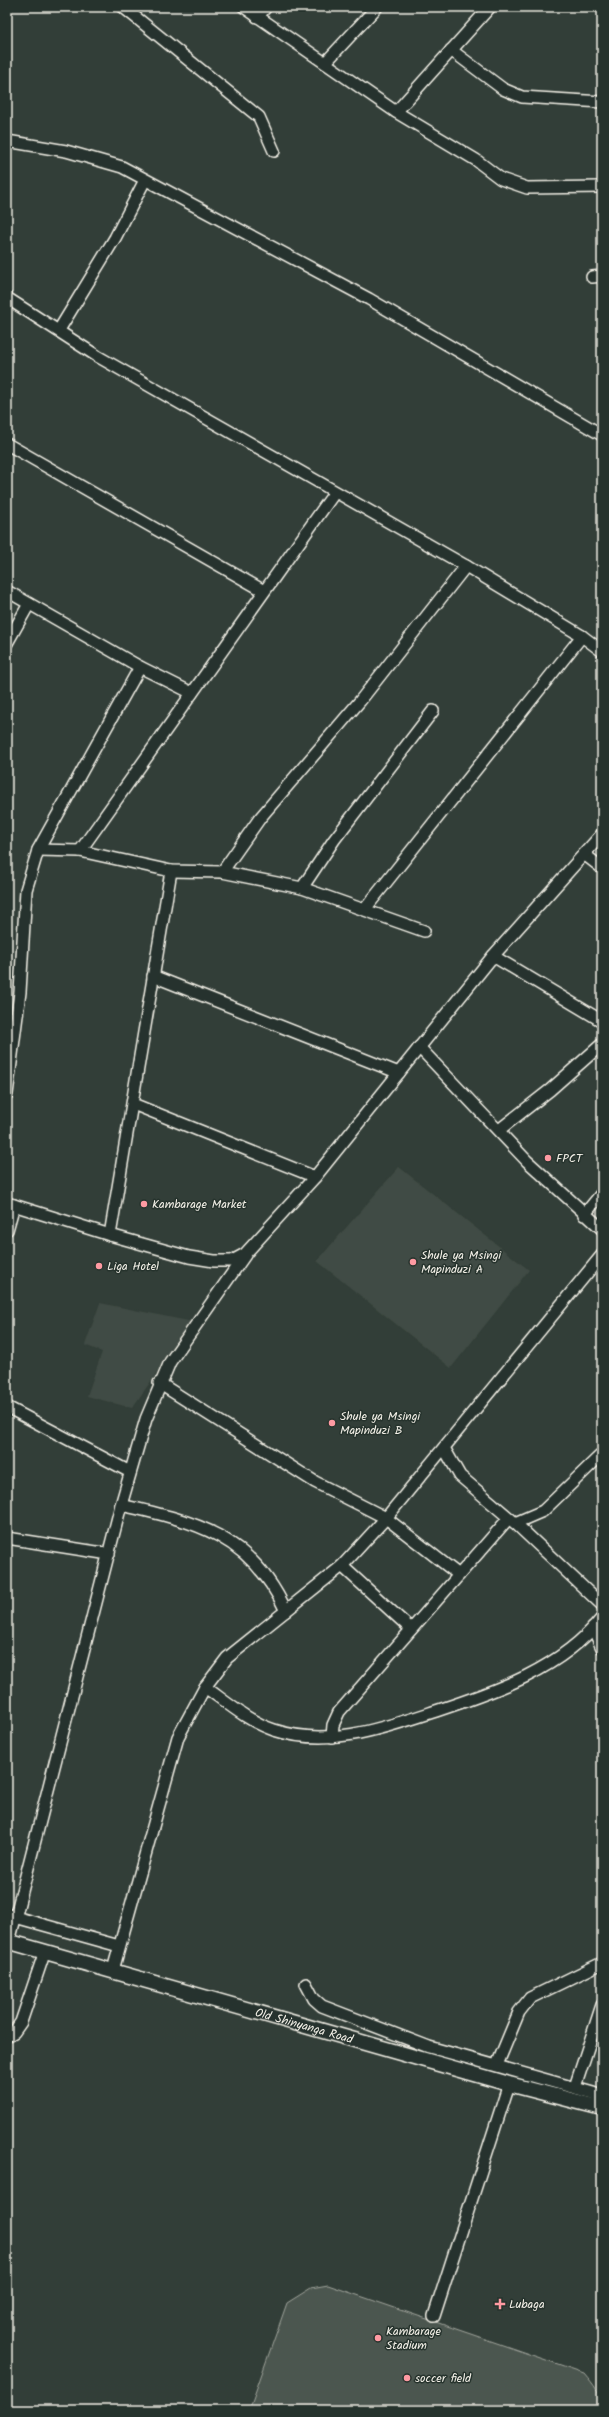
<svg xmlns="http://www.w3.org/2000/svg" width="609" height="2417" font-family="Kalam,sans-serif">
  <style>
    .built { fill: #404b44 }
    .green { fill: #4c564f; stroke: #a0a49c }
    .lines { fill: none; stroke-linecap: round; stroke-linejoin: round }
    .minor-casing { stroke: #f4f1e8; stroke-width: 14 }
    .major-casing { stroke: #f4f1e8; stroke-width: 17 }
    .minor { stroke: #26332d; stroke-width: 11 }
    .major { stroke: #26332d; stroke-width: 14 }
    .poi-dot { fill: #ff9aa2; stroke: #26332d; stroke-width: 1.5 }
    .labels { text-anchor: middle; stroke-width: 3; stroke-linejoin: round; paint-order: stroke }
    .poi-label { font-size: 12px; fill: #f4f1e8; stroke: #26332d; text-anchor: start }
    .street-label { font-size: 12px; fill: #f4f1e8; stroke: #26332d }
  </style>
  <rect width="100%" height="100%" fill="#323e38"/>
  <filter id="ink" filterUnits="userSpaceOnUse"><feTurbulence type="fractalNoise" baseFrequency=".025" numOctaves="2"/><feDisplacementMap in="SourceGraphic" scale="8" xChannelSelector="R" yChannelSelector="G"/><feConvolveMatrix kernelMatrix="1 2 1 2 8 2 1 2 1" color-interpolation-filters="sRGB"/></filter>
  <g filter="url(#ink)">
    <g class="built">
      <polygon points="399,1167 529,1270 451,1368 317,1261"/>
      <polygon points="100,1303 193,1322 132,1408 87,1396 102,1352 85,1345"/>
    </g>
    <path class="green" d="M328,2285L584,2373C594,2385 602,2394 602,2410H249L287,2303L311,2288Z"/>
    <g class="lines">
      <defs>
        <g id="minor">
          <polyline points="123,7 259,117 274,151"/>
          <polyline points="244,7 396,112 476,160 501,179 527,188 602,187"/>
          <polyline points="257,17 266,7"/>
          <polyline points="451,50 503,89 522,97 602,102"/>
          <polyline points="325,63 377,7"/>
          <polyline points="396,112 490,7"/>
          <polyline points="7,141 66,151 122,167 369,299 602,435"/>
          <polyline points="592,277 602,276"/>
          <polyline points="7,298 97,356 466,566 582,636 602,651"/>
          <polyline points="59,330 115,238 145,180"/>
          <polyline points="7,444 264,591"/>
          <polyline points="7,591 140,667 192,693"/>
          <polyline points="7,643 29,604"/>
          <polyline points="38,850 80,851 171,871 222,872 302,888 424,931"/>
          <polyline points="80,851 335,492"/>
          <polyline points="584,854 602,868"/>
          <polyline points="222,872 260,818 360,701 466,566"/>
          <polyline points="302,888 334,840 433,711"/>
          <polyline points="365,909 582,636"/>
          <polyline points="493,956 602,1021"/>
          <polyline points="153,976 399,1073"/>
          <polyline points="419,1047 527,1161 602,1229"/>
          <polyline points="7,1094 20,992 26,890 38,850 140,667"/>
          <polyline points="133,1104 315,1177"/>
          <polyline points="499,1130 550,1090 602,1044"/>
          <polyline points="7,1203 110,1235 189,1257 214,1261 232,1261 245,1254 315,1177 493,956 602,834"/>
          <polyline points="584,1215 602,1193"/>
          <polyline points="7,1230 14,1205"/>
          <polyline points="110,1235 171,871"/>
          <polyline points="159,1383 315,1482 386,1518 459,1575"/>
          <polyline points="7,1407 130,1472"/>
          <polyline points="444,1448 460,1476 515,1523 602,1605"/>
          <path d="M121,1505C197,1522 251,1535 286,1611"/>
          <polyline points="515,1523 543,1511 602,1454"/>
          <polyline points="7,1538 109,1554"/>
          <polyline points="342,1566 411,1629"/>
          <polyline points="593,1628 602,1648"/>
          <path d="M205,1687C226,1702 249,1722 274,1730C329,1748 384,1728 436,1711C497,1691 561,1669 602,1618"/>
          <polyline points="332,1737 333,1725 339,1712 509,1518"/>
          <polyline points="8,1915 119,1946"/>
          <polyline points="9,1942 121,1505 146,1419 170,1362 245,1255"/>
          <polyline points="113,1970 178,1737 205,1687 227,1658 342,1566 386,1518 602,1255"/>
          <polyline points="306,1984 314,1999 322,2006 429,2047 593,2093 602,2097"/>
          <polyline points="7,2036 14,2032 21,2022 45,1951"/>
          <polyline points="497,2065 519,2012 530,1998 602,1963"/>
          <polyline points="575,2087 602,2005"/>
          <polyline points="434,2316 509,2084"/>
        </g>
        <g id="major">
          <path id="s1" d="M7,1941L509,2084L602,2108"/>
        </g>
      </defs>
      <use href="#minor" class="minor-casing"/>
      <use href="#major" class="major-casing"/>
      <use href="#minor" class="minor"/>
      <use href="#major" class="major"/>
    </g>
  </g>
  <g class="poi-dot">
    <circle cx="548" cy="1158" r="4"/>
    <circle cx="144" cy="1204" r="4"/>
    <circle cx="413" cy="1262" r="4"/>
    <circle cx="99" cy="1266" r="4"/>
    <circle cx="332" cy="1423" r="4"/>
    <path d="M498 2298h4v4h4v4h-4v4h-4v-4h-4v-4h4z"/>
    <circle cx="378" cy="2338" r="4"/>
    <circle cx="407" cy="2378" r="4"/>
  </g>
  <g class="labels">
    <g class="poi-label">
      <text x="556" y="1162">FPCT</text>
      <text x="152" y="1208">Kambarage Market</text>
      <text x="421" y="1259">Shule ya Msingi<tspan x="421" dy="14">Mapinduzi A</tspan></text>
      <text x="107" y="1270">Liga Hotel</text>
      <text x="340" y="1420">Shule ya Msingi<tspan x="340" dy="14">Mapinduzi B</tspan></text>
      <text x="509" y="2308">Lubaga</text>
      <text x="386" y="2335">Kambarage<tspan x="386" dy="14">Stadium</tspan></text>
      <text x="415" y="2382">soccer field</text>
    </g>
    <g class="street-label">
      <text dy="4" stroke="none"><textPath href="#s1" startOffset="309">Old Shinyanga Road</textPath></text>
    </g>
  </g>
  <rect width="609" height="2417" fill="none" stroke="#26332d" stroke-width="24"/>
  <rect x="12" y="12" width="585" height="2393" fill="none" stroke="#f4f1e8" stroke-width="1.5" filter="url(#ink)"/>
</svg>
